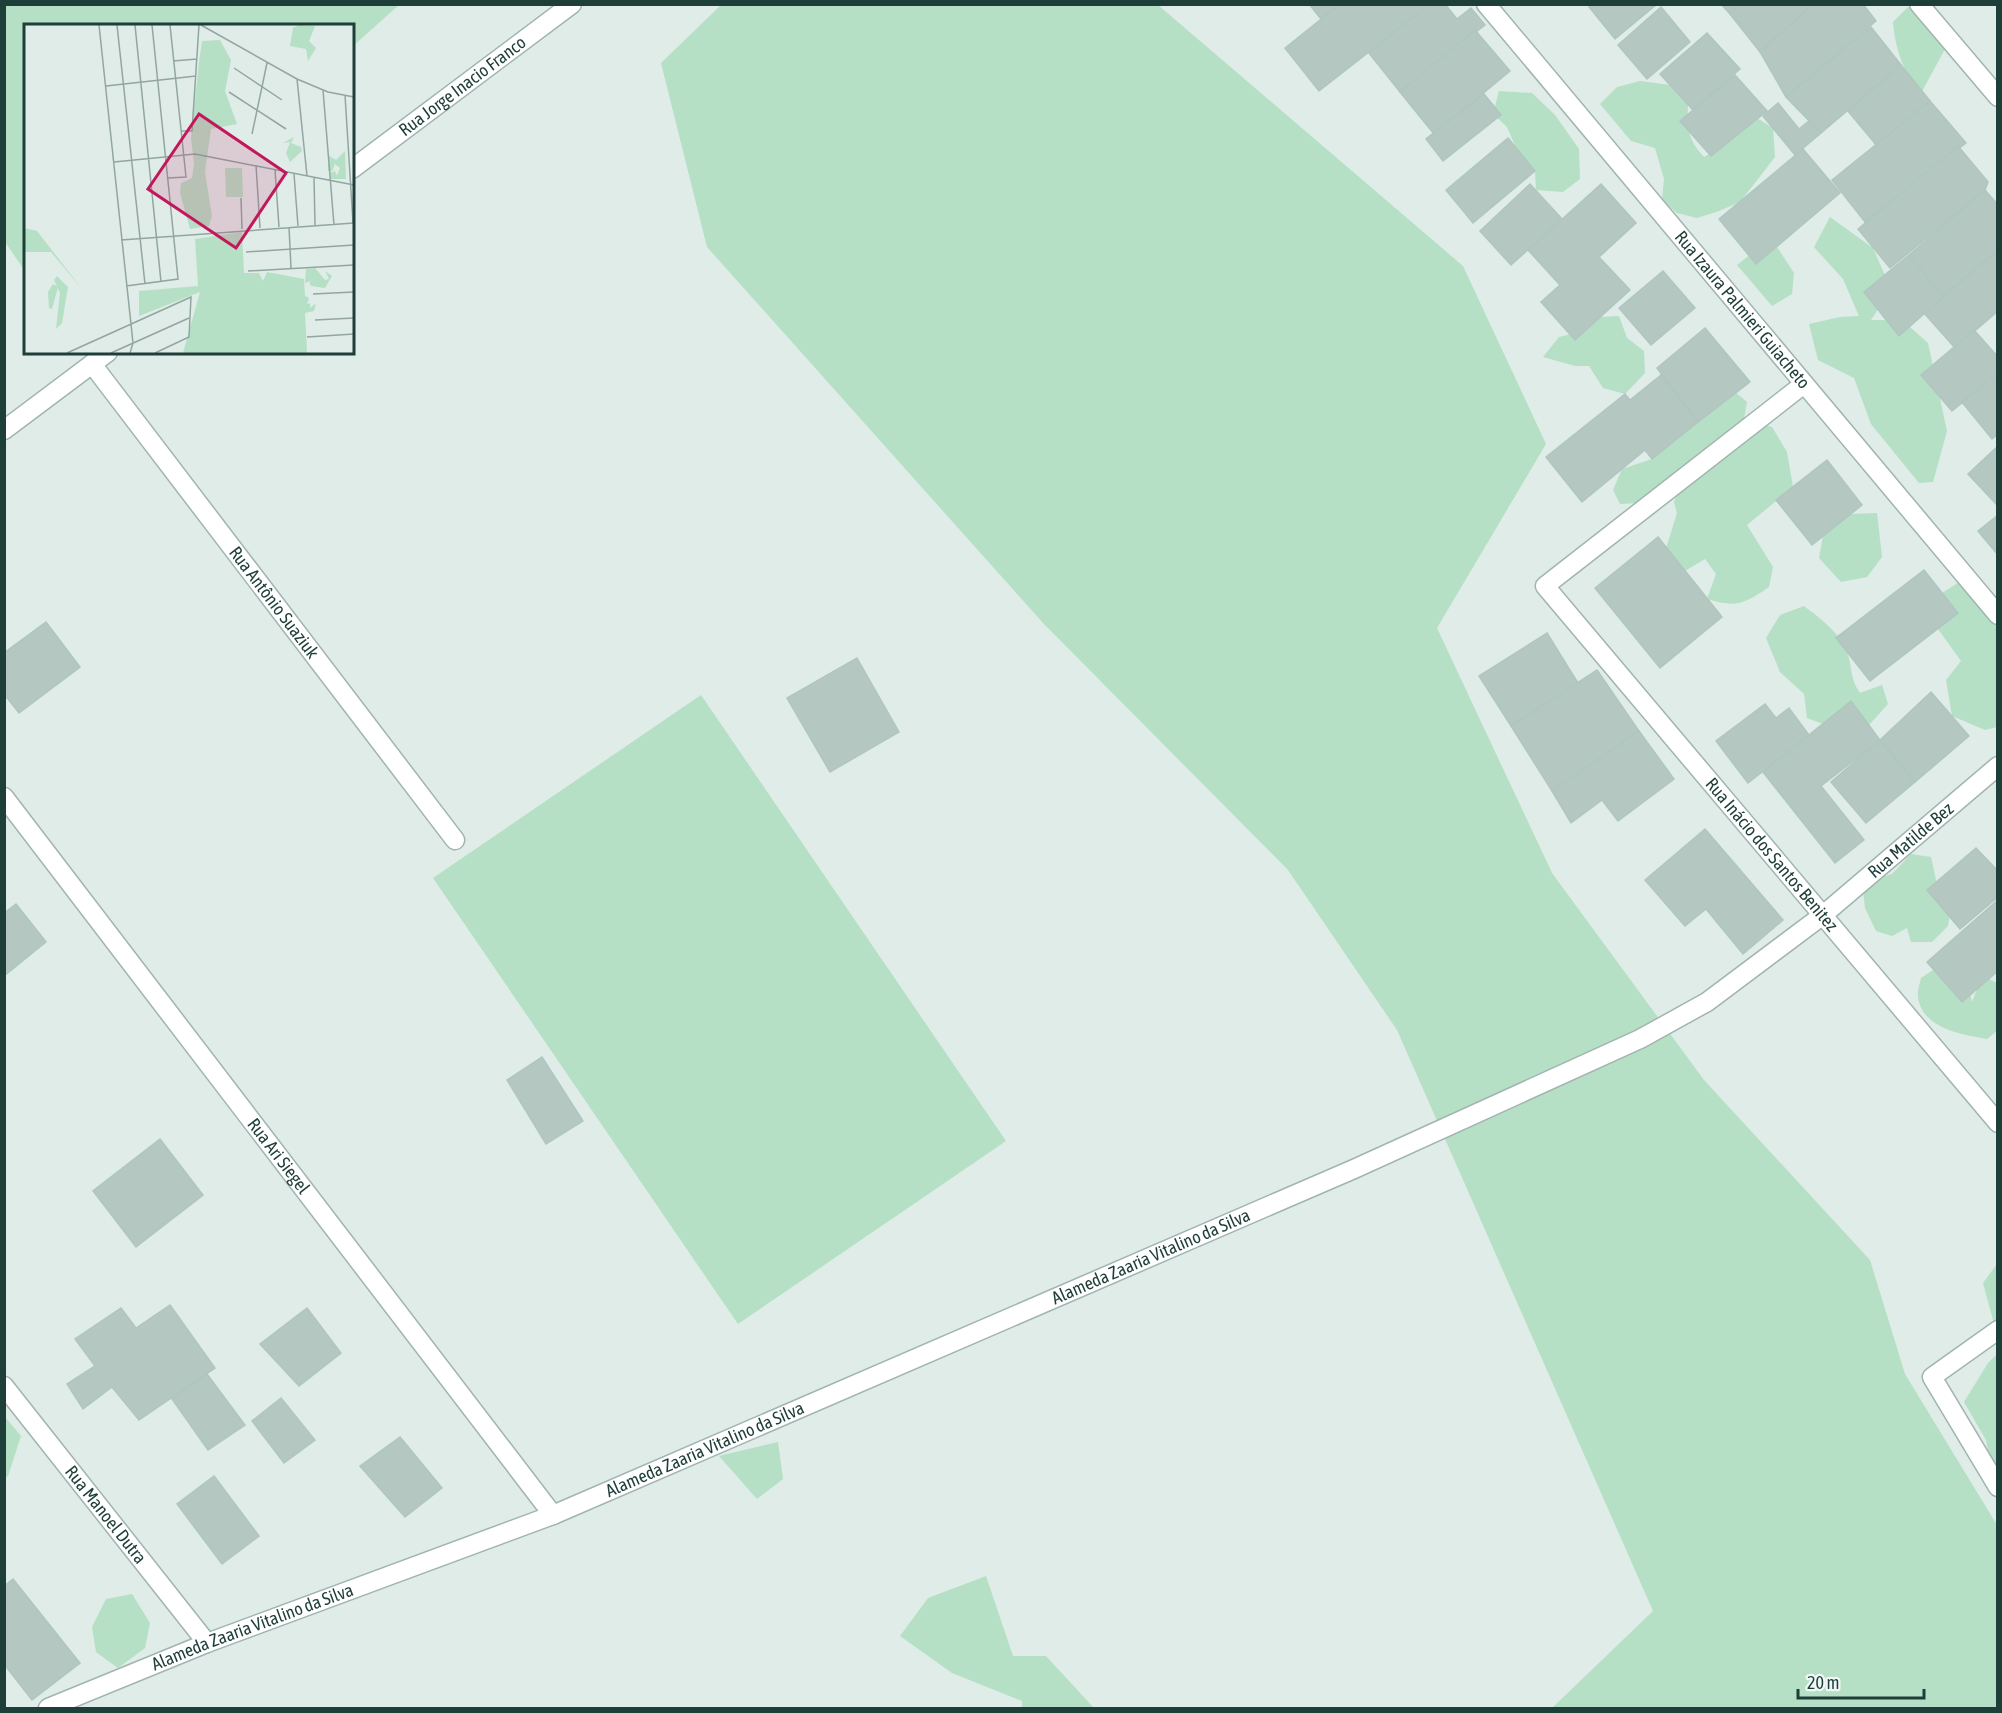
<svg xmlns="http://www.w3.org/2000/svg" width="2002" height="1713" font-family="'Asap Condensed',sans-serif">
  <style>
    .green { fill: #b5e0c5 }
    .building { fill: #b4c7c1; stroke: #b0c6c0; stroke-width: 1.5 }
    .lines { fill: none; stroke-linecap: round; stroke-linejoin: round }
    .street-casing { stroke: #a1b4af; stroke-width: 21 }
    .street { stroke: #fff; stroke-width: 18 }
    .labels { text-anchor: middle; stroke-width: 4.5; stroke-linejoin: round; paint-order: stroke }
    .street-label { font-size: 18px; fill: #1e3e39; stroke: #eff8f5 }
    .inset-road { fill: none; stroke: #92a6a1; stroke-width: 1.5 }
    .view { fill: #c2185b; fill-opacity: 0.15; stroke: #c2185b; stroke-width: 3 }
    .inset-edge { fill: none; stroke: #1e3e39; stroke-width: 3 }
  </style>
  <rect width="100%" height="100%" fill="#dfece7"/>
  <g class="green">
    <polygon points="4,5 5,4 399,5 353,46 352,26 26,26 25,271 5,242"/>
    <polygon points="721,5 1158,5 1463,266 1546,444 1437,628 1552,873 1704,1080 1870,1260 1905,1374 1997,1525 1997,1708 1552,1708 1653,1611 1397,1030 1288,870 1043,623 707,247 661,63"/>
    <path d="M1908,7L1945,49L1919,97C1905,72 1895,51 1893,22Z"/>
    <path d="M1640,81L1671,85L1688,105C1687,128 1688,140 1704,157L1725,145L1752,115L1773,128L1775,157L1740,202L1719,211L1697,218L1677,213L1662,200L1664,179L1655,148L1631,141L1600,104L1617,87Z"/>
    <polygon points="1499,91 1532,93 1555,115 1579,149 1580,179 1563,192 1536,190 1535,170 1516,148 1507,127 1493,114"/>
    <polygon points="1830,217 1873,248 1891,289 1871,320 1902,320 1928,343 1947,431 1933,482 1919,483 1871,424 1854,378 1818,360 1809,324 1840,317 1859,316 1843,279 1814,247"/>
    <polygon points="1760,247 1777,247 1794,273 1792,294 1772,306 1737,265"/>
    <polygon points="1619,316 1627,338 1644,351 1645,373 1625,394 1603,388 1589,366 1575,366 1543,357 1559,337 1584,331 1600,317"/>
    <path d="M1720,379L1747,402L1744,419L1772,427L1787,452L1793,487L1747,525L1773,567L1769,587C1744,604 1736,608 1707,599L1716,574L1705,559L1685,571L1663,558L1677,513L1674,502L1678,491L1659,502L1620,504L1613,490L1622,469L1652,459L1669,419L1687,408Z"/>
    <polygon points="1877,513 1882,557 1867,577 1841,582 1819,558 1823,536 1851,514"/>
    <polygon points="1964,579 1997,619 1997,727 1985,730 1952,716 1946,680 1961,661 1930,618 1942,593"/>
    <path d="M1804,606C1821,619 1839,632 1847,652C1853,668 1849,677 1860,693L1882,685L1888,704L1869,725L1859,712L1823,724L1807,718L1804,694L1780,672L1766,638L1780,615Z"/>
    <polygon points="701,695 1006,1141 738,1324 433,878"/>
    <polygon points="1911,854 1931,857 1939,894 1951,907 1948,926 1932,942 1911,942 1907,928 1892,936 1876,931 1865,908 1863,890 1876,879 1892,874"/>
    <path d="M1939,966L1969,989L1972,1002L1977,989L1989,979L1997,983V1031L1987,1039C1964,1035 1922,1029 1918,997C1917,992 1920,983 1921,978Z"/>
    <polygon points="1997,1264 1997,1335 1983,1283"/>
    <polygon points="1997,1354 1997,1470 1991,1467 1986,1440 1964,1402 1988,1363"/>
    <polygon points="5,1417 21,1436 8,1476 5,1478"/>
    <polygon points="778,1442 783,1479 757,1499 719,1456"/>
    <polygon points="986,1576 1013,1656 1046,1656 1094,1708 1022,1708 1022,1701 952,1673 900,1636 928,1598"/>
    <polygon points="132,1594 150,1623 145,1648 118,1668 96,1652 92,1627 106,1599"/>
  </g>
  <g class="building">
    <polygon points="1309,4 1340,4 1321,19"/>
    <polygon points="1340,4 1430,4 1319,91 1285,48"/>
    <polygon points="1429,4 1445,4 1457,19 1471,8 1485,25 1400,92 1369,53"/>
    <polygon points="1593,4 1657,4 1615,39 1589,7"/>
    <polygon points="1721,4 1740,4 1730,14"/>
    <polygon points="1740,4 1813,4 1760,52 1730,14"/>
    <polygon points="1813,4 1863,4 1876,21 1786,97 1760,52"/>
    <polygon points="1661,7 1690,42 1647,79 1618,45"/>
    <polygon points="1871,27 1901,65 1821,133 1786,97"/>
    <polygon points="1475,30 1510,71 1434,134 1400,92"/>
    <polygon points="1707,33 1740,69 1693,110 1660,74"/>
    <polygon points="1901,65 1930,101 1877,146 1848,111"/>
    <polygon points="1735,75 1767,111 1711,156 1680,121"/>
    <polygon points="1484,94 1501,115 1443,161 1426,139"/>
    <polygon points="1930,101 1966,143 1865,222 1832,180"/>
    <polygon points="1778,103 1799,129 1810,120 1821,133 1795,155 1763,116"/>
    <polygon points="1508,138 1535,171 1473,223 1446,190"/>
    <polygon points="1958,146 1988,182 1985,190 1890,268 1858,229"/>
    <polygon points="1803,149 1840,193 1756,264 1719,219"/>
    <polygon points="1530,184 1562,219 1511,265 1480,231"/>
    <polygon points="1601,184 1636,223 1599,257 1630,290 1575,340 1541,302 1560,285 1528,250"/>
    <polygon points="1985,190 1998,205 1998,250 1943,297 1909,255"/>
    <polygon points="1998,250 1998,311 1955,348 1924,313"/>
    <polygon points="1909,255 1943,297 1899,336 1864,292"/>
    <polygon points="1663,271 1695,308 1651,345 1619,308"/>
    <polygon points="1705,328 1750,382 1698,422 1657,368"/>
    <polygon points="1974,330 1998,357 1998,373 1952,411 1921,375"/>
    <polygon points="1998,373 1998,434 1992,439 1962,402"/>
    <polygon points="1661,375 1698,422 1652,459 1645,450 1582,502 1546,457 1625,394 1630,400"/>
    <polygon points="1998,446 1998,506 1968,474"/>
    <polygon points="1827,460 1862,505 1812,545 1776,500"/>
    <polygon points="1998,515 1998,555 1978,531"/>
    <polygon points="1658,537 1722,617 1660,668 1595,588"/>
    <polygon points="1924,570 1958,613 1870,681 1836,638"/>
    <polygon points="46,622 80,667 19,713 4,694 4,653"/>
    <polygon points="1547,633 1578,683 1511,726 1479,676"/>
    <polygon points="857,658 899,732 830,772 787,698"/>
    <polygon points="1597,670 1639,731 1552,791 1511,726"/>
    <polygon points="1931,692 1969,736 1915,782 1880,740"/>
    <polygon points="1851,701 1880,740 1821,786 1864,840 1835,863 1763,772"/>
    <polygon points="1765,704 1776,718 1789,708 1809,735 1748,783 1716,741"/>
    <polygon points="1639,731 1674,779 1618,821 1602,800 1571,823 1552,791"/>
    <polygon points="1880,740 1915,782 1866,823 1831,782"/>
    <polygon points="1705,829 1783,920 1743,954 1706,909 1685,926 1645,880"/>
    <polygon points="1976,848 1998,871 1998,897 1960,929 1927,890"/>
    <polygon points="1998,900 1998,971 1962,1002 1927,962"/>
    <polygon points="16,904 46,942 4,976 4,913"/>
    <polygon points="542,1057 583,1121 546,1144 507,1080"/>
    <polygon points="160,1139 203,1195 136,1247 93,1191"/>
    <polygon points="170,1305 215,1368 139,1420 112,1387 83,1409 67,1384 95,1366 75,1339 121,1308 136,1328"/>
    <polygon points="307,1308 341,1353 299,1386 260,1344"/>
    <polygon points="207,1374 245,1425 208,1450 172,1399"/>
    <polygon points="281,1398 315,1440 284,1463 252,1421"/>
    <polygon points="400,1437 442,1488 405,1517 360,1466"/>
    <polygon points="214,1476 259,1536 222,1564 177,1504"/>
    <polygon points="13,1579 80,1663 32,1700 4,1664 4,1586"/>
  </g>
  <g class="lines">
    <defs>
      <g id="street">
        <path id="s1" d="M1486,4L1998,615"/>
        <polyline points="1919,4 1998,97"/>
        <path id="s2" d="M352,169L572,4"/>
        <path id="s3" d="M92,364L455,840"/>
        <path id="s4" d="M1804,384L1545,586L1998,1123"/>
        <polyline points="4,430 108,352"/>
        <path id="s5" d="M4,797L553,1515"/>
        <polyline points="1998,1330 1932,1377 1998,1487"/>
        <path id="s6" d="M4,1386L207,1643"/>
        <path id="s7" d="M48,1708L207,1643L553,1515L1354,1169L1640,1039L1707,1002L1823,915L1998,766"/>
      </g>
    </defs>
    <use href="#street" class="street-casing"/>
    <use href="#street" class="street"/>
  </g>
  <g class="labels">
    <g class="street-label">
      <text dy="6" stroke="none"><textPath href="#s2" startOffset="138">Rua Jorge Inacio Franco</textPath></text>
      <text dy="6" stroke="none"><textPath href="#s1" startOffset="399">Rua Izaura Palmieri Guiacheto</textPath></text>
      <text dy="6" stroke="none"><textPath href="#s3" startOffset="300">Rua Antônio Suaziuk</textPath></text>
      <text dy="6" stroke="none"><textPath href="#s7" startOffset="2064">Rua Matilde Bez</textPath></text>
      <text dy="6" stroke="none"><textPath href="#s4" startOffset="680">Rua Inácio dos Santos Benitez</textPath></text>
      <text dy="6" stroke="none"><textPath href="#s5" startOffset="452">Rua Ari Siegel</textPath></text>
      <text dy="6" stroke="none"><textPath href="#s7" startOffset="1192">Alameda Zaaria Vitalino da Silva</textPath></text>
      <text dy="6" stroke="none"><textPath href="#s7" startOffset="706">Alameda Zaaria Vitalino da Silva</textPath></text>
      <text dy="6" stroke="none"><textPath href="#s6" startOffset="164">Rua Manoel Dutra</textPath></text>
      <text dy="6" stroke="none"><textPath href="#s7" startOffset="220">Alameda Zaaria Vitalino da Silva</textPath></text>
    </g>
  </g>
  <g transform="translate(24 24)">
    <rect width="330" height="330" fill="#dfece7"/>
    <path d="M275,1L291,2L285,17L292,24L284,37L282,25L266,22L269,4ZM196,16L207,36L201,67L213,100L187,105L181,148L188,192L185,202L166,205L156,169L157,159L168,154L170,140L167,114L175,38L178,17ZM270,113L267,119L277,123L278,127L266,138L262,129L266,118L259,119ZM321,127L322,155H307L306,149L311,147L313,152L316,144L311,140L308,147H304V131L312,136ZM201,144H218L219,173H202ZM0,204L13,207L58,265L27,228H0ZM218,208L220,249H235L239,257L243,248L280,255L281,272L285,274L283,280L286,279V284L292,279L290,287L281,289L283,329H159L176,268L115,292V267L174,262L171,215ZM291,244L301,256L305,255L301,247L308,252L301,264L287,262L285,258L289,256L281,259L282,245ZM33,252L44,263L38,299L32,305L36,269L30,256ZM29,260L34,263L28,285L25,284L24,268Z" fill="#b5e0c5"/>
    <path class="inset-road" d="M75,1L109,319L106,329M93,1L121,260M111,1L137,258M177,1L273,55L304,68L330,73M149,37L173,35M210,44L258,76M273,55L283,152M82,62L172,52M299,66L310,201M205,68L262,105M321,71L329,199M157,107H168L175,1M228,110L243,39M90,138L171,130L330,161M232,141L236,204M251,146L255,203M270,150L274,202M290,153L291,201M144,154L162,153L146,1M217,174L218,205M265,203L267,244M97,216L330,199M222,228L330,221M224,247L330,241M102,262L154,255L128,1M289,270L330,268M291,296L330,294M283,313L330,310M43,329L167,273L165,313L131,329M87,329L165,294"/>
    <path class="view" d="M175,90L262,149L212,224L124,165Z"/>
    <rect width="330" height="330" class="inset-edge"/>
  </g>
  <rect width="2002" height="1713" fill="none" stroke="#1e3e39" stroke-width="12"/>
  <path d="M1798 1689v9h126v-9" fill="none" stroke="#1e3e39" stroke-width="3"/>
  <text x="1807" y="1689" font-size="18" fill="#1e3e39" stroke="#eff8f5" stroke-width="4.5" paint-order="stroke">20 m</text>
</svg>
